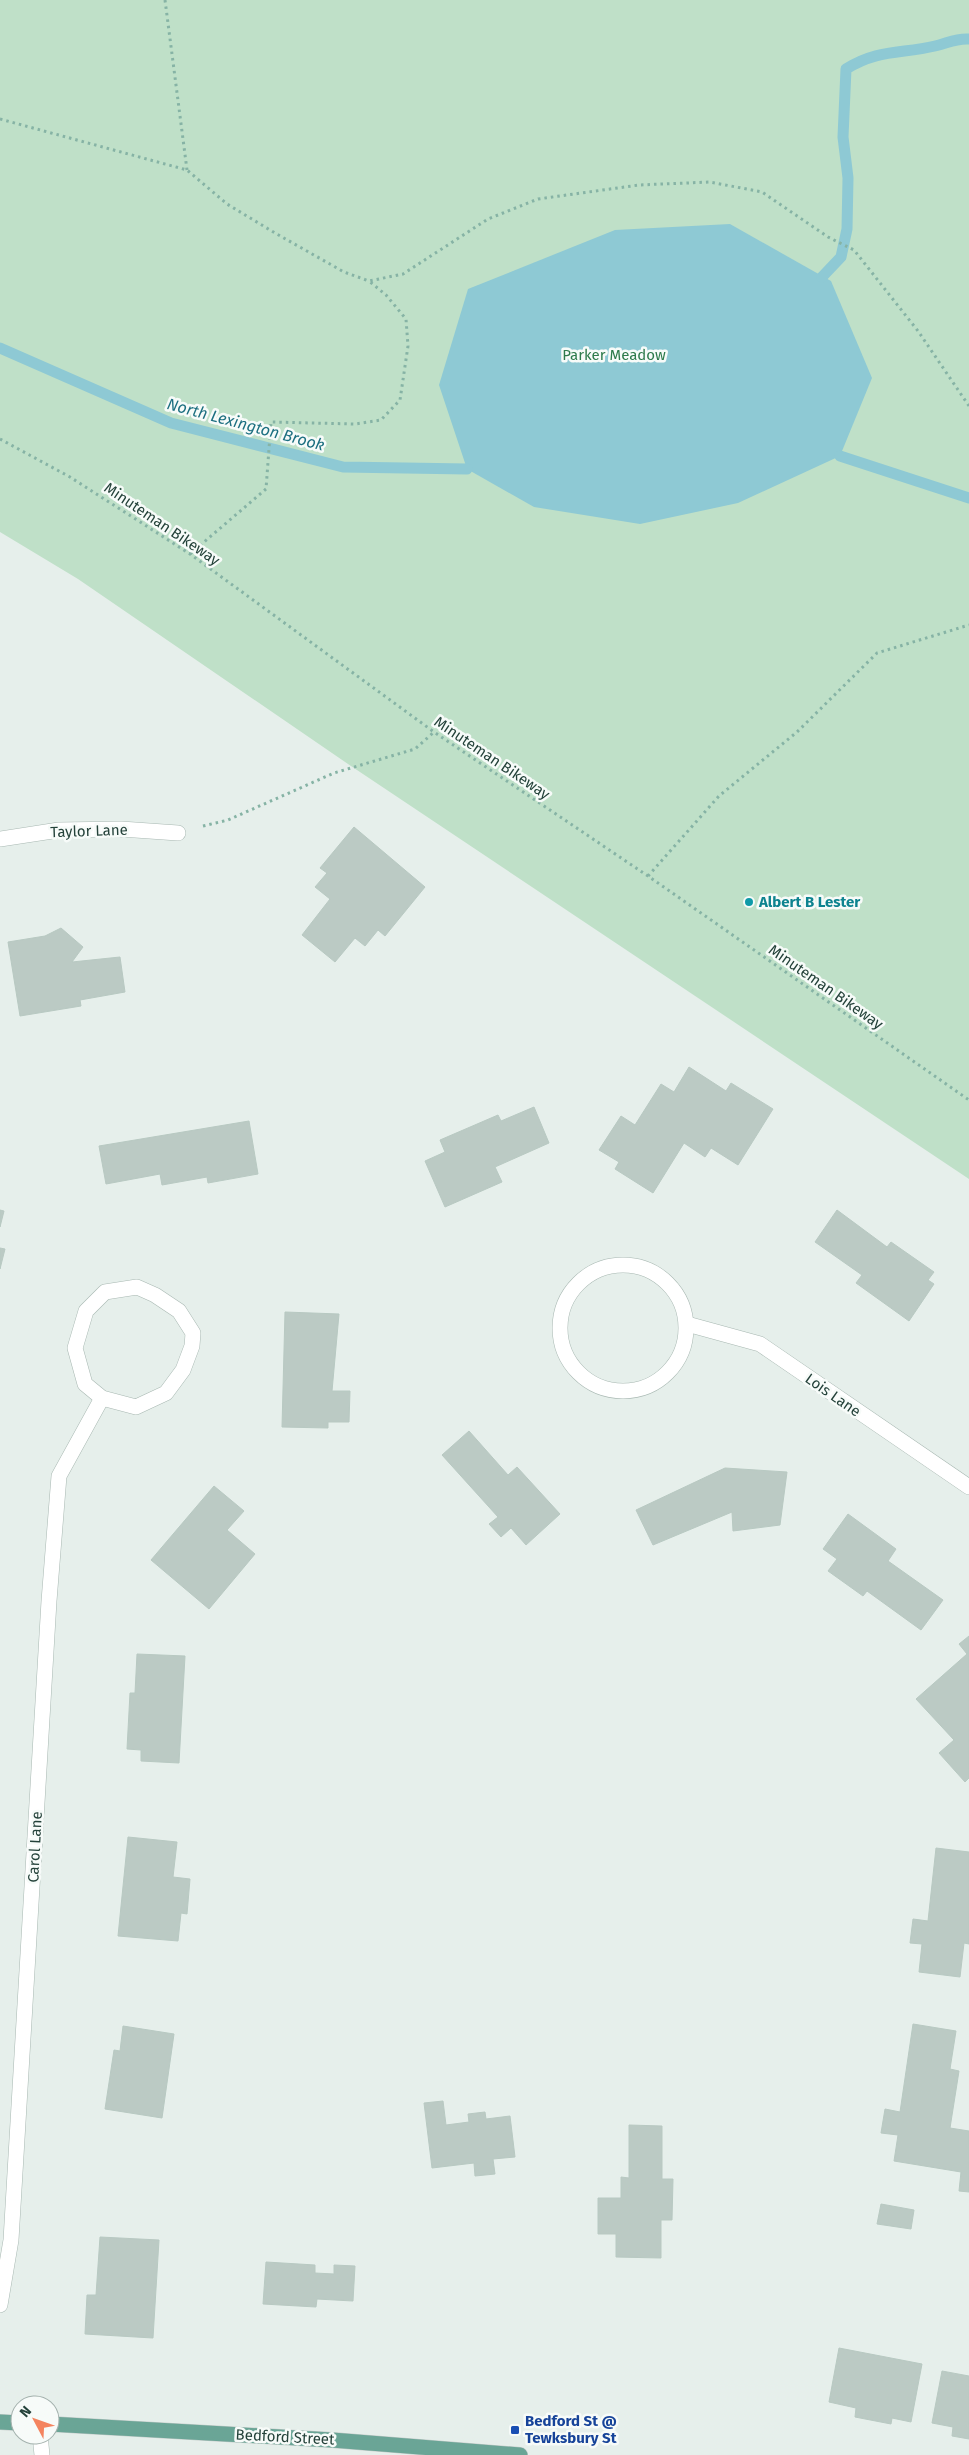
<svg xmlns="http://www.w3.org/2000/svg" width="969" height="2455" font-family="'Fira Sans',sans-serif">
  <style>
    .green { fill: #bfe0c8 }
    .water { fill: #8ec9d4 }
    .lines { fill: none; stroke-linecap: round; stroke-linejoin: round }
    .stream { stroke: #8ec9d4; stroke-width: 11 }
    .building { fill: #bbcac4; stroke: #b8c9c2 }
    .minor-casing { stroke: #a8b8b2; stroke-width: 16 }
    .major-casing { stroke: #c2cac8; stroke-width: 16 }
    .path { stroke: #86b3a5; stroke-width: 3; stroke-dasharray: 2.5 4; stroke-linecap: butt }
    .minor { stroke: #fff; stroke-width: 15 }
    .major { stroke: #6aa596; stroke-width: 15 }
    .culture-dot { fill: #0f9aa8; stroke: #f7fbf9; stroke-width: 2 }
    .transit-dot { fill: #1a4fb4; stroke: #f7fbf9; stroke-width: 2 }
    .labels { text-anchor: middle; stroke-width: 5; stroke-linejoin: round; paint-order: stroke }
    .park-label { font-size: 15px; fill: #2d7a4b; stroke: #f7fbf9 }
    .street-label { font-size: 15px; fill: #24423a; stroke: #f7fbf9 }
    .culture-label { font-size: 15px; font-weight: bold; fill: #0d838f; stroke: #f7fbf9; text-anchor: start }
    .transit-label { font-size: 15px; font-weight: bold; fill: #164399; stroke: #f7fbf9; text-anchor: start }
    .water-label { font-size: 16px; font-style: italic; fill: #1c6f80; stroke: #f7fbf9 }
  </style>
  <rect width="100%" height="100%" fill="#e6efeb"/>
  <polygon class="green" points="0,0 969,0 969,1179 348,764 78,579 0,532"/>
  <polygon class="water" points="730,224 831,281 872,378 840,456 738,503 640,524 534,507 467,469 439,385 468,289 615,230"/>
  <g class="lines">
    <g class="stream">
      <path d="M822,277L841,257L847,229L848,178L843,137L846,69C878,49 901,54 935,46C948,43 956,38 969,39"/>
      <polyline points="0,348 171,423 343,467 467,469"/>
      <polyline points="840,456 969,498"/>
    </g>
  </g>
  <g class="building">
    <polygon points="354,827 425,887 385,936 378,930 365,946 355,938 335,962 302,935 330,899 315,887 327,873 320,868"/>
    <polygon points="61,928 83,947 72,962 120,957 125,992 80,1000 81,1006 20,1016 8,942 45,936"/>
    <polygon points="689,1067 726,1091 731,1083 773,1109 738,1165 711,1148 705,1157 684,1143 653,1193 615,1169 619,1162 599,1150 621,1116 635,1125 661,1084 674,1092"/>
    <polygon points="534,1107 549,1143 495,1167 502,1182 445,1207 425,1161 445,1152 440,1140 498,1115 501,1121"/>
    <polygon points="249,1121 258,1174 208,1183 207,1177 162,1185 160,1174 106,1184 99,1146"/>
    <polygon points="0,1210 4,1211 0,1227"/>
    <polygon points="837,1210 887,1247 891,1242 934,1272 928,1280 934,1284 909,1321 856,1283 862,1275 815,1242"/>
    <polygon points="0,1248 5,1249 0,1269"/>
    <polygon points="285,1312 339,1314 332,1391 350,1391 349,1422 328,1422 328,1428 282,1427"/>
    <polygon points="469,1431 508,1475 517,1467 560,1514 526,1545 511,1528 501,1537 489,1524 498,1517 442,1455"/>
    <polygon points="725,1468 787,1472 780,1525 733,1531 732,1512 653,1545 636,1510"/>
    <polygon points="214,1486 244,1511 227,1530 255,1554 209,1609 151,1560"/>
    <polygon points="848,1514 896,1549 888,1561 943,1600 921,1630 867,1591 863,1596 828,1571 837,1559 823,1549"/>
    <polygon points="969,1636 969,1778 965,1782 939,1753 954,1740 916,1699 967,1654 959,1644"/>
    <polygon points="137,1654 185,1656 179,1763 141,1761 141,1750 127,1749 130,1693 135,1693"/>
    <polygon points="128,1837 177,1842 173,1877 190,1879 187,1914 181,1913 178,1941 118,1936"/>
    <polygon points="936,1848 969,1852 969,1944 964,1943 960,1977 919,1972 922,1944 910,1943 913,1919 928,1921"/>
    <polygon points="913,2024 956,2031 950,2069 959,2071 950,2128 969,2131 969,2192 959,2191 961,2172 894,2161 898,2135 881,2133 885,2109 900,2112"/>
    <polygon points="123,2026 174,2034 162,2118 105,2109 114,2050 120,2051"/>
    <polygon points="443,2101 446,2125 469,2122 468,2114 485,2112 486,2119 510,2116 515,2157 493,2159 495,2174 475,2176 474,2163 432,2168 424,2103"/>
    <polygon points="629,2125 662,2126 662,2179 673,2179 672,2220 661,2220 661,2258 616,2257 616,2234 598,2234 598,2198 621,2198 621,2177 629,2178"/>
    <polygon points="881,2204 914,2210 911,2229 877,2224"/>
    <polygon points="100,2237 159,2240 153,2338 85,2334 87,2295 96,2295"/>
    <polygon points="266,2262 315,2265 315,2273 334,2274 334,2265 355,2266 353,2301 317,2299 316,2307 263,2304"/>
    <polygon points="839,2348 922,2364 911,2422 892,2418 891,2424 855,2417 856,2408 829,2402"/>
    <polygon points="942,2371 969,2376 969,2439 952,2436 953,2427 932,2423"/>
  </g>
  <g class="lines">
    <defs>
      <g id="minor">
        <polyline points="0,839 59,830 121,829 178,833"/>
        <circle cx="623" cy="1328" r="63"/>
        <polygon points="137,1287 155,1295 179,1311 193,1333 192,1346 183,1370 166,1393 136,1407 102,1398 85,1384 75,1348 86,1311 105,1292"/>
        <polyline points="687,1324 760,1344 969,1487"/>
        <polyline points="0,2305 11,2240 49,1601 59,1476 102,1398"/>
        <polyline points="40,2435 42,2455"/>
      </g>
      <g id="major">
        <polyline points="0,2422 20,2423"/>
        <polyline points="50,2424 332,2440 520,2455"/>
      </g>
    </defs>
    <use href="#minor" class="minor-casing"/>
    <use href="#major" class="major-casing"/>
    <g class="path">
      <polyline points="165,0 187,170"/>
      <polyline points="0,119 187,170 227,204 275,233 344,272 369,281 403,274 488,219 538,199 639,185 710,182 762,192 828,237 854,250 918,331 969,406"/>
      <polyline points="0,439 70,477 190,554 434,732 648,876 969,1100"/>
      <polyline points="190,554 266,489 271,422 355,424 381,420 400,400 408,346 406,319 386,295 369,281"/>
      <polyline points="203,826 228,820 334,773 415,749 434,732"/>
      <polyline points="648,876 719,796 797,732 877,653 969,625"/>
    </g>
    <use href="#minor" class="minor"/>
    <use href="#major" class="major"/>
  </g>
  <circle class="culture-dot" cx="749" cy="902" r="5"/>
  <rect class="transit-dot" x="510" y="2425" width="10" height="10" rx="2.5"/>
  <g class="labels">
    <g class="park-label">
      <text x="614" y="360">Parker Meadow</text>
    </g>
    <g class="street-label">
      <text transform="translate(162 524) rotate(34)" y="5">Minuteman Bikeway</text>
      <text transform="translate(492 758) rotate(34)" y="5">Minuteman Bikeway</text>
      <text transform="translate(89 831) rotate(-2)" y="5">Taylor Lane</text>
      <text transform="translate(826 987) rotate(35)" y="5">Minuteman Bikeway</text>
      <text transform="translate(833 1395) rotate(35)" y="5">Lois Lane</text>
      <text transform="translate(35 1847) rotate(-87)" y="5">Carol Lane</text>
      <text transform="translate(285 2437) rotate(3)" y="5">Bedford Street</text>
    </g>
    <g class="culture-label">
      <text x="759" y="907">Albert B Lester</text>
    </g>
    <g class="transit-label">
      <text x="525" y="2426">Bedford St @<tspan x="525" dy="17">Tewksbury St</tspan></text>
    </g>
    <g class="water-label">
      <text transform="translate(246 424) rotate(15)" y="6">North Lexington Brook</text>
    </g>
  </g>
  <g transform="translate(35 2420) rotate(311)"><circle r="24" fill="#f7fbf9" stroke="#a3b1ad"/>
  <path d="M0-4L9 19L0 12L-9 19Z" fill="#f4845f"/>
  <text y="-8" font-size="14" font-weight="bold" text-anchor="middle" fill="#24423a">N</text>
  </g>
</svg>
